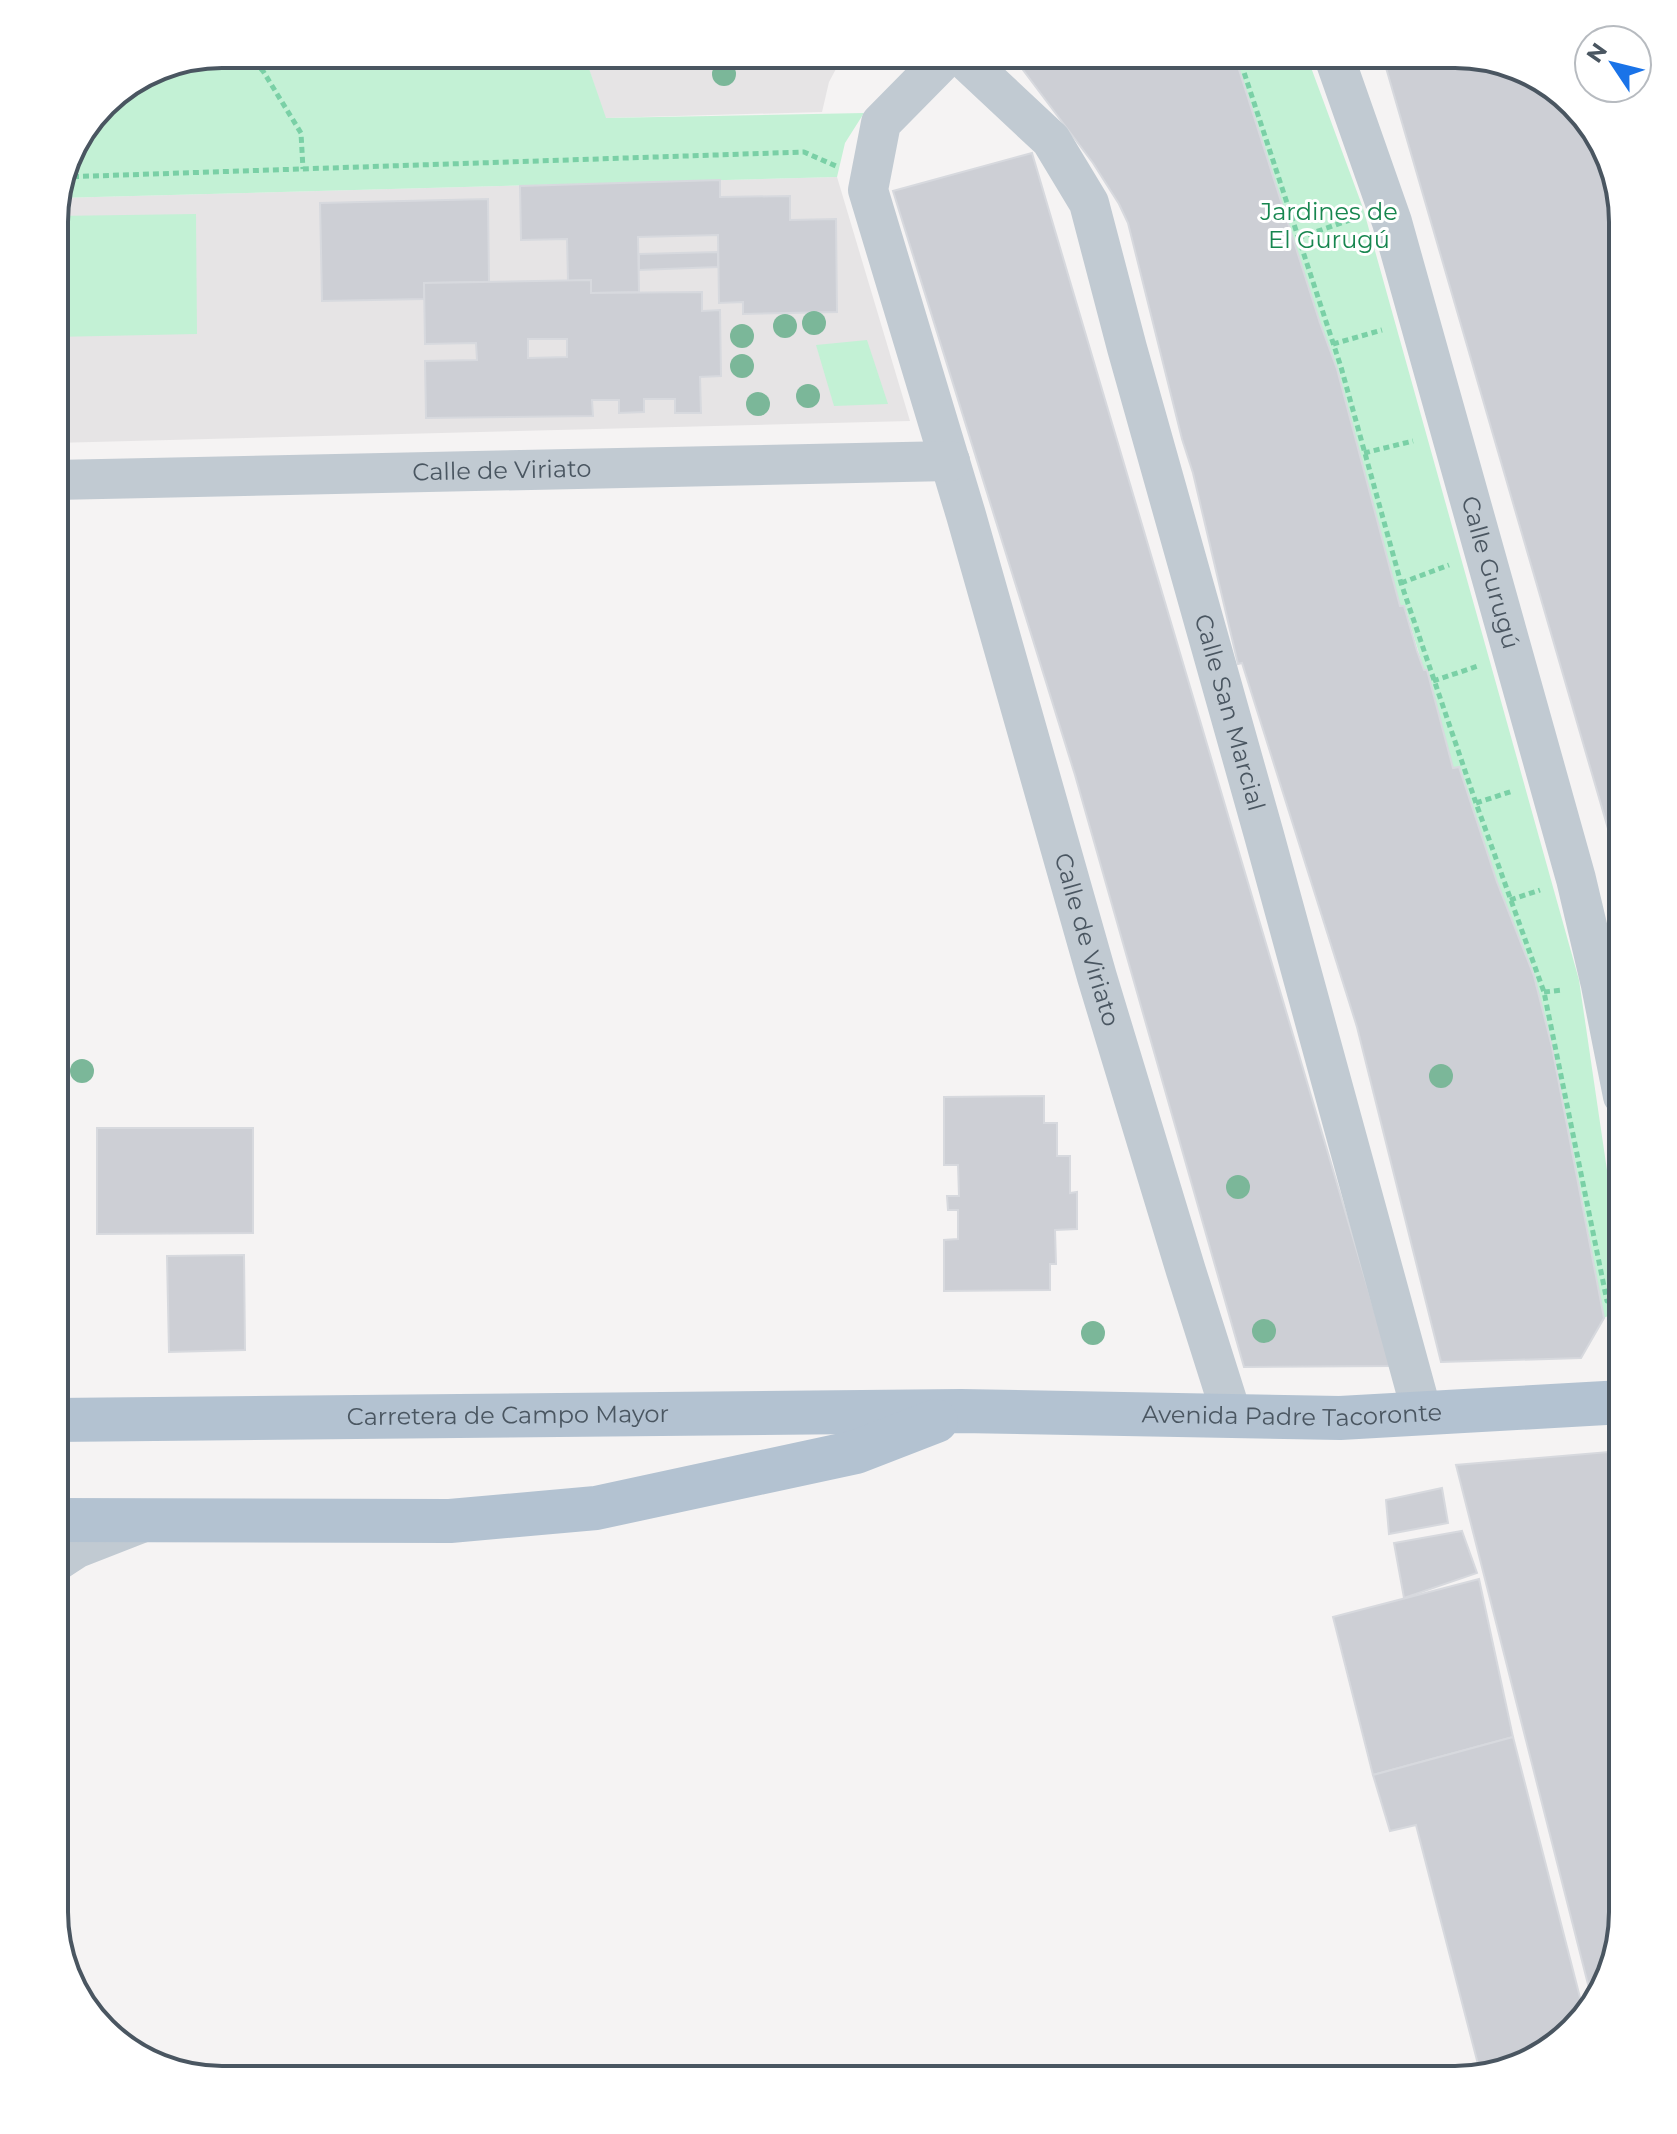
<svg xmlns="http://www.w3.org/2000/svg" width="1677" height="2134" font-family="Montserrat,sans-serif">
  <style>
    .education { fill: #e6e4e5 }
    .green { fill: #c3f1d5 }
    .building { fill: #cdcfd5; stroke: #d7d9de; stroke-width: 2; fill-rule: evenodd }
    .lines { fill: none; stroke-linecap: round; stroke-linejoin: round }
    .path { stroke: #7ad0a6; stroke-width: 5; stroke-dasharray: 6 4; stroke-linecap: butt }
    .minor { stroke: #c1cad2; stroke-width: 40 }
    .major { stroke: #b3c2d1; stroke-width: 44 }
    .tree { fill: #7bb799 }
    .labels { text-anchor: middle; stroke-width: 6; stroke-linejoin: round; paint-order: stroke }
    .park-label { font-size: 24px; fill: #17864f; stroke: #fff }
    .street-label { font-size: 24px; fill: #4a5661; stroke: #fff }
    .rim { fill: none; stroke: #4a5661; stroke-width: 4 }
  </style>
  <rect width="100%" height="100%" fill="#f5f3f3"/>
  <g class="education">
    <polygon points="584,54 844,54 829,82 822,112 605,118"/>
    <polygon points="837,177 910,421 54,443 54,211 58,198"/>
  </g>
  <g class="green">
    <polygon points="222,54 584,54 606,118 864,113 845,143 837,177 58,198 71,148 111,96 158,67"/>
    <polygon points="1234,54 1306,54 1363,208 1579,980 1623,1279 1623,1308 1604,1318 1582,1199 1534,976 1497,882 1459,767 1453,768 1427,670 1424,670 1405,607 1400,606 1337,369 1320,323"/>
    <polygon points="196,214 197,334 54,337 54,216"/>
    <polygon points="867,340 888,404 834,406 816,345"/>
  </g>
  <g class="building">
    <polygon points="1011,54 1234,54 1320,323 1337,369 1400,606 1404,606 1417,651 1424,670 1427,670 1453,768 1459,767 1497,882 1534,976 1552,1047 1604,1318 1581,1358 1441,1362 1357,1027 1242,663 1238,664 1193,473 1182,439 1128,223 1119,204 1093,163"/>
    <polygon points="1382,54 1465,54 1539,76 1595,129 1623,222 1623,893 1609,832"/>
    <polygon points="1032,153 1391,1366 1244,1367 1075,775 893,191"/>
    <polygon points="720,180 720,197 790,196 790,220 836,219 837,312 743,314 743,302 719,303 718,235 638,237 639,292 591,293 591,280 568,281 567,239 521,240 520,186"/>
    <polygon points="488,199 489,282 424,283 424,299 322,301 320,203"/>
    <polygon points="718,252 718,267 639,270 639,254"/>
    <path d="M591,280V293L702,292V311L720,310L721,376L700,377L701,413H675V399H644V412L619,413V400H592L593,416L426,418L425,361L477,360L476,343L425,344L424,283ZM528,339H567V357L528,358Z"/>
    <polygon points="1044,1096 1044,1123 1057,1123 1057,1156 1070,1156 1070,1193 1077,1192 1077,1229 1055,1230 1056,1264 1050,1264 1050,1290 944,1291 944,1240 958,1239 958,1210 948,1210 947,1196 959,1196 958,1165 944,1165 944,1097"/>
    <polygon points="97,1128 253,1128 253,1233 97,1234"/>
    <polygon points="244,1255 245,1350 169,1352 167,1256"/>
    <polygon points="1620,1451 1623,1497 1623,1912 1601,1996 1593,2004 1456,1465"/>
    <polygon points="1442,1488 1448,1523 1389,1534 1386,1500"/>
    <polygon points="1462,1531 1477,1573 1404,1598 1394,1543"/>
    <polygon points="1479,1579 1513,1737 1373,1775 1333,1617"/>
    <polygon points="1513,1737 1584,2013 1548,2052 1480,2072 1416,1825 1390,1831 1373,1775"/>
  </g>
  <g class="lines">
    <g class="path">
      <polyline points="247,54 263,71 301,133 303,169"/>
      <polyline points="1238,54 1341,367 1401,583 1476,803 1544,992 1607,1301 1623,1299"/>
      <polyline points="63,177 804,152 836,166"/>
      <polyline points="1298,238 1350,220"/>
      <polyline points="1333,344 1382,330"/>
      <polyline points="1364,453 1413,441"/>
      <polyline points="1401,583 1449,565"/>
      <polyline points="1433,681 1478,666"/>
      <polyline points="1476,803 1513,791"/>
      <polyline points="1510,900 1540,890"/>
      <polyline points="1544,992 1563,990"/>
    </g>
    <g class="minor">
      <path id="s1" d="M949,54L881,123L868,190L966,515L1097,977L1186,1271L1232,1416"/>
      <path id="s2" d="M959,54L1051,140L1089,203L1127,348L1264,835L1422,1413"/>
      <path id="s3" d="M1333,54L1392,222L1576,879L1601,985L1623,1096"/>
      <path id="s4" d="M54,480L950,461"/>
      <polyline points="54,1563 77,1548 141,1523"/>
    </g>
    <g class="major">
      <path id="s5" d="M54,1420L961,1411L1340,1418L1623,1402"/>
      <polyline points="54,1520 450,1521 596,1508 856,1452 936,1421"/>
    </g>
  </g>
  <g class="tree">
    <circle cx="724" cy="74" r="12"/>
    <circle cx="814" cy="323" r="12"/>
    <circle cx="785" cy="326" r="12"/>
    <circle cx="742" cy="336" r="12"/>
    <circle cx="742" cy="366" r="12"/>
    <circle cx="808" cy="396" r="12"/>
    <circle cx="758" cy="404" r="12"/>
    <circle cx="82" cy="1071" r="12"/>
    <circle cx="1441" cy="1076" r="12"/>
    <circle cx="1238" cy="1187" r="12"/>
    <circle cx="1264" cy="1331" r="12"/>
    <circle cx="1093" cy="1333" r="12"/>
  </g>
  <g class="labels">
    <g class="park-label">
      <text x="1329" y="220">Jardines de<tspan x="1329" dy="28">El Gurugú</tspan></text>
    </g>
    <g class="street-label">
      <text dy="8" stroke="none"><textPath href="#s4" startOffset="448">Calle de Viriato</textPath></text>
      <text dy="8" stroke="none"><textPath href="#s3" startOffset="542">Calle Gurugú</textPath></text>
      <text dy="8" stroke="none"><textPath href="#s2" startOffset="728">Calle San Marcial</textPath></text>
      <text dy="8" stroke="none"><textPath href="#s1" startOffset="946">Calle de Viriato</textPath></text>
      <text dy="8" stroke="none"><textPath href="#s5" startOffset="1238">Avenida Padre Tacoronte</textPath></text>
      <text dy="8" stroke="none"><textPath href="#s5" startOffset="454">Carretera de Campo Mayor</textPath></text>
    </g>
  </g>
  <path d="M0 0H1677V2134H0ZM222 68H1455A154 154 0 0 1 1609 222V1912A154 154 0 0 1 1455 2066H222A154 154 0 0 1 68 1912V222A154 154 0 0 1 222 68Z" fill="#fff" fill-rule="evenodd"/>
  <path class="rim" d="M222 68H1455A154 154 0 0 1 1609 222V1912A154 154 0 0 1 1455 2066H222A154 154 0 0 1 68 1912V222A154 154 0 0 1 222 68Z"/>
  <g transform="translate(1613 64) rotate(305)"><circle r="38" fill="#ffffff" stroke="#b7bbc0" stroke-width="2"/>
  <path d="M0-6L14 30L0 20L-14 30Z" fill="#1a73e8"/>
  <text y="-12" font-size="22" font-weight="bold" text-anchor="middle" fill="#4a5661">N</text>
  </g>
</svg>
